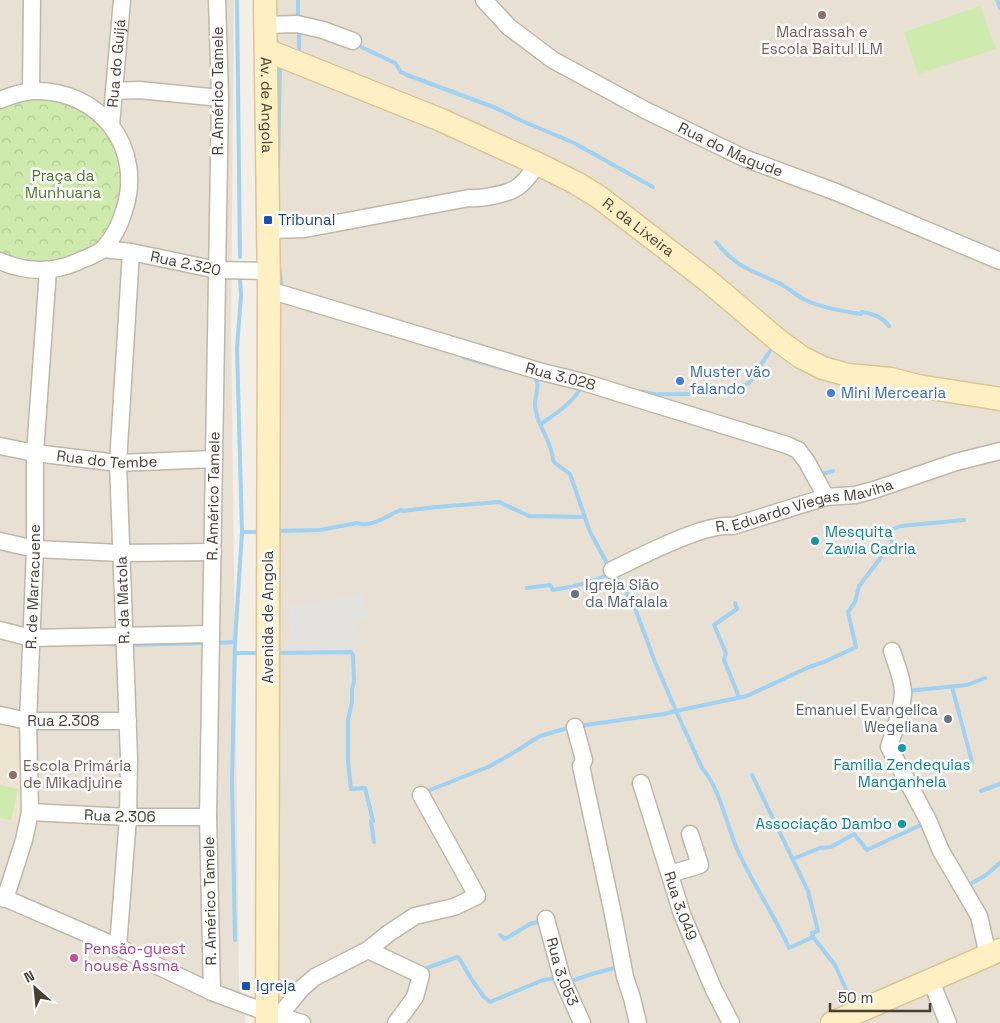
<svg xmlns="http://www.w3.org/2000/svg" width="1000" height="1023" font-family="'Space Grotesk',sans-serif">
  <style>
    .residential { fill: #e8e1d3 }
    .education { fill: #ede4cf }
    .grass { fill: #cfeaad }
    .forest { fill: url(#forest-crowns) }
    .parking { fill: #e4e2de }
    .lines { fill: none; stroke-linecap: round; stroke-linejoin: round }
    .stream { stroke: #9fd2f3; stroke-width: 4 }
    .street-casing { stroke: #bfb7a8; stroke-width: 19 }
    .secondary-casing { stroke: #d9c595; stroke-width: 25 }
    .street { stroke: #fff; stroke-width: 16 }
    .secondary { stroke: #fff0c4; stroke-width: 22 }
    .education-dot { fill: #8d6e63; stroke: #fff; stroke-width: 2 }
    .transit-dot { fill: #1a4fb4; stroke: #fff; stroke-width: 2 }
    .shop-dot { fill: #3f7fe0; stroke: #fff; stroke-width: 2 }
    .culture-dot { fill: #0f9aa8; stroke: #fff; stroke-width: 2 }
    .worship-dot { fill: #6b7280; stroke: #fff; stroke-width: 2 }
    .hotel-dot { fill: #d1479c; stroke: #fff; stroke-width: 2 }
    .labels { text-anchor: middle; stroke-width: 5; stroke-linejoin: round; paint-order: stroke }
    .education-label { font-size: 15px; fill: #785e54; stroke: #fff }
    .street-label { font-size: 15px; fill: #473f35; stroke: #fff }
    .park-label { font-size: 15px; fill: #477b25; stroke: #fff }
    .transit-label { font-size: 15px; fill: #164399; stroke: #fff; text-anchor: start }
    .shop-label { font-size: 15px; fill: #366cbe; stroke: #fff; text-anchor: start }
    .culture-label { font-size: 15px; fill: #0d838f; stroke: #fff; text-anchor: start }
    .worship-label { font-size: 15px; fill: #5b616d; stroke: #fff; text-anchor: start }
    .hotel-label { font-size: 15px; fill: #b23c85; stroke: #fff; text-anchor: start }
  </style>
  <defs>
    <pattern id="forest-crowns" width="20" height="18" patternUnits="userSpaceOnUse" patternTransform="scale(1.25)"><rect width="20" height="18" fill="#cfeaad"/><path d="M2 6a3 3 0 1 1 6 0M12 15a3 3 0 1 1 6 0" fill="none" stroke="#b3ca95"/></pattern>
  </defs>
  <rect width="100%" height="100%" fill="#f4efe6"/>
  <g class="residential">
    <polygon points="0,0 234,0 231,325 239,986 245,1011 245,1023 0,1023"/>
    <polygon points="267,0 1000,0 1000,1023 277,1023"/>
  </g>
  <polygon class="education" points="0,725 26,731 26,824 0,820"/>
  <g class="grass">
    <polygon points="980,6 996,49 918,74 904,32"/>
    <polygon points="0,785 18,789 11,820 0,818"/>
  </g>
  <polygon class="forest" points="54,96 93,112 121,149 125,198 102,246 49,266 0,257 0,105 14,98"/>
  <polygon class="parking" points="363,593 369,618 356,622 362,649 289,654 290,604 328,601"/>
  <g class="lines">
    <g class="stream">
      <polyline points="237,0 240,257"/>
      <polyline points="298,0 298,20"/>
      <polyline points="997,0 1000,8"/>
      <polyline points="355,44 395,63 401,72 407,75 496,108 520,120 574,143 653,187"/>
      <polyline points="298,54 299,54 299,30"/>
      <polyline points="278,168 280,67 282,66"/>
      <path d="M716,242C737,268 751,270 779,283C788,288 796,295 805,300C823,308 842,311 861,314L862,312C874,314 882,317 889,326"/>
      <polyline points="279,265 282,290"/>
      <polyline points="463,357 505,369"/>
      <path d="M533,376C541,383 536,393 535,402C534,422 552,440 553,460L555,463L570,474L590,532L609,567"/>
      <path d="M636,391C642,391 649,393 655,394C679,395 728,394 749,383L774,345"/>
      <path d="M541,424C556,413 574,403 582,385"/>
      <polyline points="818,475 833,471"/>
      <path d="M275,531L320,530L357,523C370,528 388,516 400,510L403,511L436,507L499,502L529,516L584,517"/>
      <polyline points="242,532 261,532"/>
      <polyline points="613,573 622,584 636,611 655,662 676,711 747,696 809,667 824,662 856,647 848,612 855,602 859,586 892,543 891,530 901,526 964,520"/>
      <path d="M527,588L550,585L553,590C573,587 591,583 609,574"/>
      <polyline points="735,603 737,609 714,625 726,653 724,660 739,697"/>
      <polyline points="216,643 235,642"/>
      <polyline points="106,644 121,645"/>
      <polyline points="128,645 206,643"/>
      <polyline points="235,653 260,653"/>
      <polyline points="275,653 351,652 353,655 354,682 352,689 352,702 348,720 348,761 351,789 365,788 373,821 371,821 374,842"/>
      <polyline points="952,687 972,762"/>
      <polyline points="907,691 967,685 985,678"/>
      <path d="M578,726L664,714L676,711L702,768C720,789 726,823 737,849C752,883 774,914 789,948L813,937L812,933L818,931L808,891L752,775"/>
      <polyline points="981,791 1000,784"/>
      <polyline points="425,792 488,767 508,756 540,736 571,727"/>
      <polyline points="793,859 820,848 831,847 854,834 867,850 925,823"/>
      <polyline points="967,886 986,875 1000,863"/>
      <polyline points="500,935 505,939 530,924 542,921"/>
      <polyline points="813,937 835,965 853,1005"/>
      <polyline points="235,940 232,781 235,642 242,532 237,348 241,296 240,278"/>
      <polyline points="423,972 427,968 457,957 459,958 472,980 484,997 490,1002 543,980 557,978"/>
      <polyline points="569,982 592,974 618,967"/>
    </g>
    <defs>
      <g id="street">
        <path id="s1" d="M484,0L509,27L553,60L645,110L744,158L836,192L1000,261"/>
        <polyline points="266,25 297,24 323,30 353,41"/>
        <polyline points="31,91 32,0"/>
        <polyline points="114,91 139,90 220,98"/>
        <path d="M0,100C10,96 21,92 33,91C100,89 145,148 124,211C120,225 114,237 104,248C99,254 85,258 77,262C52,273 25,272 0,261"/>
        <path id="s2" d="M111,125L122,0"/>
        <path d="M268,230L305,229L469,198C481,199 510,194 519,186C527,180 532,171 538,164"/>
        <path id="s3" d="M103,249L131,252L217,270L268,271"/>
        <path id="s4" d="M269,290L542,372L583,382L787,445L798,450L807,462L826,497"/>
        <path id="s5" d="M0,446L35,453L118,463L214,459"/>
        <polyline points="0,541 35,549 121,553 213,552"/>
        <path id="s6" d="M612,570C640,557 703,523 733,526L826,497L855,495L874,490L956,462L1000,451"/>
        <polyline points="0,630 31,638 211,634"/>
        <path d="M892,651C896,664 903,679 903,693C902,712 894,730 889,747L928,820L941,851L979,916L988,955"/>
        <path id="s7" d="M0,715L28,721H128"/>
        <polyline points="575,727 584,760 581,766 613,914 625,977 632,998 638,1023"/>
        <path id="s8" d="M641,783L682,914L713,988L731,1023"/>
        <path id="s9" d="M30,812L128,817H208"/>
        <polyline points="670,874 700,865 690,834"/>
        <polyline points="0,896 118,947 212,992 268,1013 302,1023"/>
        <path id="s10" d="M5,899L24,840L30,812L28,721L35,549V453L48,270"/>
        <path id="s11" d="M546,919L562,978L582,1023"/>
        <polyline points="118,947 128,817 129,758 118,463 131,252"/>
        <polyline points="368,950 421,975 415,997 396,1023"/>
        <polyline points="931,981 948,1023"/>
        <path id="s12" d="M212,992L208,817L220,98L217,0"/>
        <polyline points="279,1016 302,988 315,977 368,950 389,933 415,916 454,907 477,896 421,795"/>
      </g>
      <g id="secondary">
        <path id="s13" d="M265,0L269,290L267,1023"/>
        <path id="s14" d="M266,50L441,120L538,164L576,183L599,197L707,280L779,341L801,357L823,368L848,375L891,379L918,386L1000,399"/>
        <polyline points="832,1023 1000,950"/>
      </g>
    </defs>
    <use href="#street" class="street-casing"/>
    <use href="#secondary" class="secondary-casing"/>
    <use href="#street" class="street"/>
    <use href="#secondary" class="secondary"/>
  </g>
  <g class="education-dot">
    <circle cx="822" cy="15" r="5"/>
    <circle cx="13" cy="775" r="5"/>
  </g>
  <g class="transit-dot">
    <rect x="263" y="215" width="10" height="10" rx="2.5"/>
    <rect x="241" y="981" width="10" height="10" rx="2.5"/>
  </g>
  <g class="shop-dot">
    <circle cx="680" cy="381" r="5"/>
    <circle cx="831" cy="393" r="5"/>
  </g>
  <g class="culture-dot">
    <circle cx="815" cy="541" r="5"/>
    <circle cx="902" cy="748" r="5"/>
    <circle cx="902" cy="824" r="5"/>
  </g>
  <g class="worship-dot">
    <circle cx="575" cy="594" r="5"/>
    <circle cx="948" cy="719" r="5"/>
  </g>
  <circle class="hotel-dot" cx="74" cy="958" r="5"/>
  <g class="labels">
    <g class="education-label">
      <text x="822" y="37">Madrassah e<tspan x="822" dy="17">Escola Baitul ILM</tspan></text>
      <text x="23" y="771" text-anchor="start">Escola Primária<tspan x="23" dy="17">de Mikadjuine</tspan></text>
    </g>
    <g class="street-label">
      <text dy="5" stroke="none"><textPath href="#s2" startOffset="62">Rua do Guijá</textPath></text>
      <text transform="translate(218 91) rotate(-90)" y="5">R. Américo Tamele</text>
      <text dy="5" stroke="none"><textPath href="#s13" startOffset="105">Av. de Angola</textPath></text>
      <text dy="5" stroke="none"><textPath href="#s1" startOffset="291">Rua do Magude</textPath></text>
      <text dy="5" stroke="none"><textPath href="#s14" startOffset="414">R. da Lixeira</textPath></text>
      <text dy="5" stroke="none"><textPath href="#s3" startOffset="84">Rua 2.320</textPath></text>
      <text dy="5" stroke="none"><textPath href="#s4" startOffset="304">Rua 3.028</textPath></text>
      <text dy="5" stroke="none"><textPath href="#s5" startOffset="108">Rua do Tembe</textPath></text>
      <text dy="5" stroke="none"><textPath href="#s12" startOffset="496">R. Américo Tamele</textPath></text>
      <text dy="5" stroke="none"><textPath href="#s6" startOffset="204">R. Eduardo Viegas Maviha</textPath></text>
      <text dy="5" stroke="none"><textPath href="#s10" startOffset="316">R. de Marracuene</textPath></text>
      <text transform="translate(123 600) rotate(-92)" y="5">R. da Matola</text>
      <text transform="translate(268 617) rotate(-90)" y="5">Avenida de Angola</text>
      <text dy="5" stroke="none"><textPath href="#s7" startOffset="64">Rua 2.308</textPath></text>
      <text dy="5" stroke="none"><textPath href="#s9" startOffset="90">Rua 2.306</textPath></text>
      <text transform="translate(210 901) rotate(-91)" y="5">R. Américo Tamele</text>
      <text dy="5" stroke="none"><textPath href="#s8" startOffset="129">Rua 3.049</textPath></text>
      <text dy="5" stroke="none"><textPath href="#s11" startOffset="55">Rua 3.053</textPath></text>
    </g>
    <g class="park-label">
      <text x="63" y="181">Praça da<tspan x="63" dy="17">Munhuana</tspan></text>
    </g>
    <g class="transit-label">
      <text x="278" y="225">Tribunal</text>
      <text x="256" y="991">Igreja</text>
    </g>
    <g class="shop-label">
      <text x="690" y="377">Muster vão<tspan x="690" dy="17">falando</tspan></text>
      <text x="841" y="398">Mini Mercearia</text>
    </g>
    <g class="culture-label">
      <text x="825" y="537">Mesquita<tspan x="825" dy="17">Zawia Cadria</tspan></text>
      <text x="902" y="770" text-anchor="middle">Familia Zendequias<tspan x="902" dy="17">Manganhela</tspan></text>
      <text x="892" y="829" text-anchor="end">Associação Dambo</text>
    </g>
    <g class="worship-label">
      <text x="585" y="590">Igreja Sião<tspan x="585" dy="17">da Mafalala</tspan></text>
      <text x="938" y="715" text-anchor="end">Emanuel Evangelica<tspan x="938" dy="17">Wegeliana</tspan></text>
    </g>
    <g class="hotel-label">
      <text x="84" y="954">Pensão-guest<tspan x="84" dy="17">house Assma</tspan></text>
    </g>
  </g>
  <g transform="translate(35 988) rotate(333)" stroke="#ffffff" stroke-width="4" paint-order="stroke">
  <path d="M0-4L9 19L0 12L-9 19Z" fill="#473f35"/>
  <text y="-8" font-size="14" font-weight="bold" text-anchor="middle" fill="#473f35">N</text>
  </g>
  <path d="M830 1003v8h100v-8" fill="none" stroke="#473f35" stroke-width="2.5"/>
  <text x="838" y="1003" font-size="15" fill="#473f35" stroke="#ffffff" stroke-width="4" paint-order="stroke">50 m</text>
</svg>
